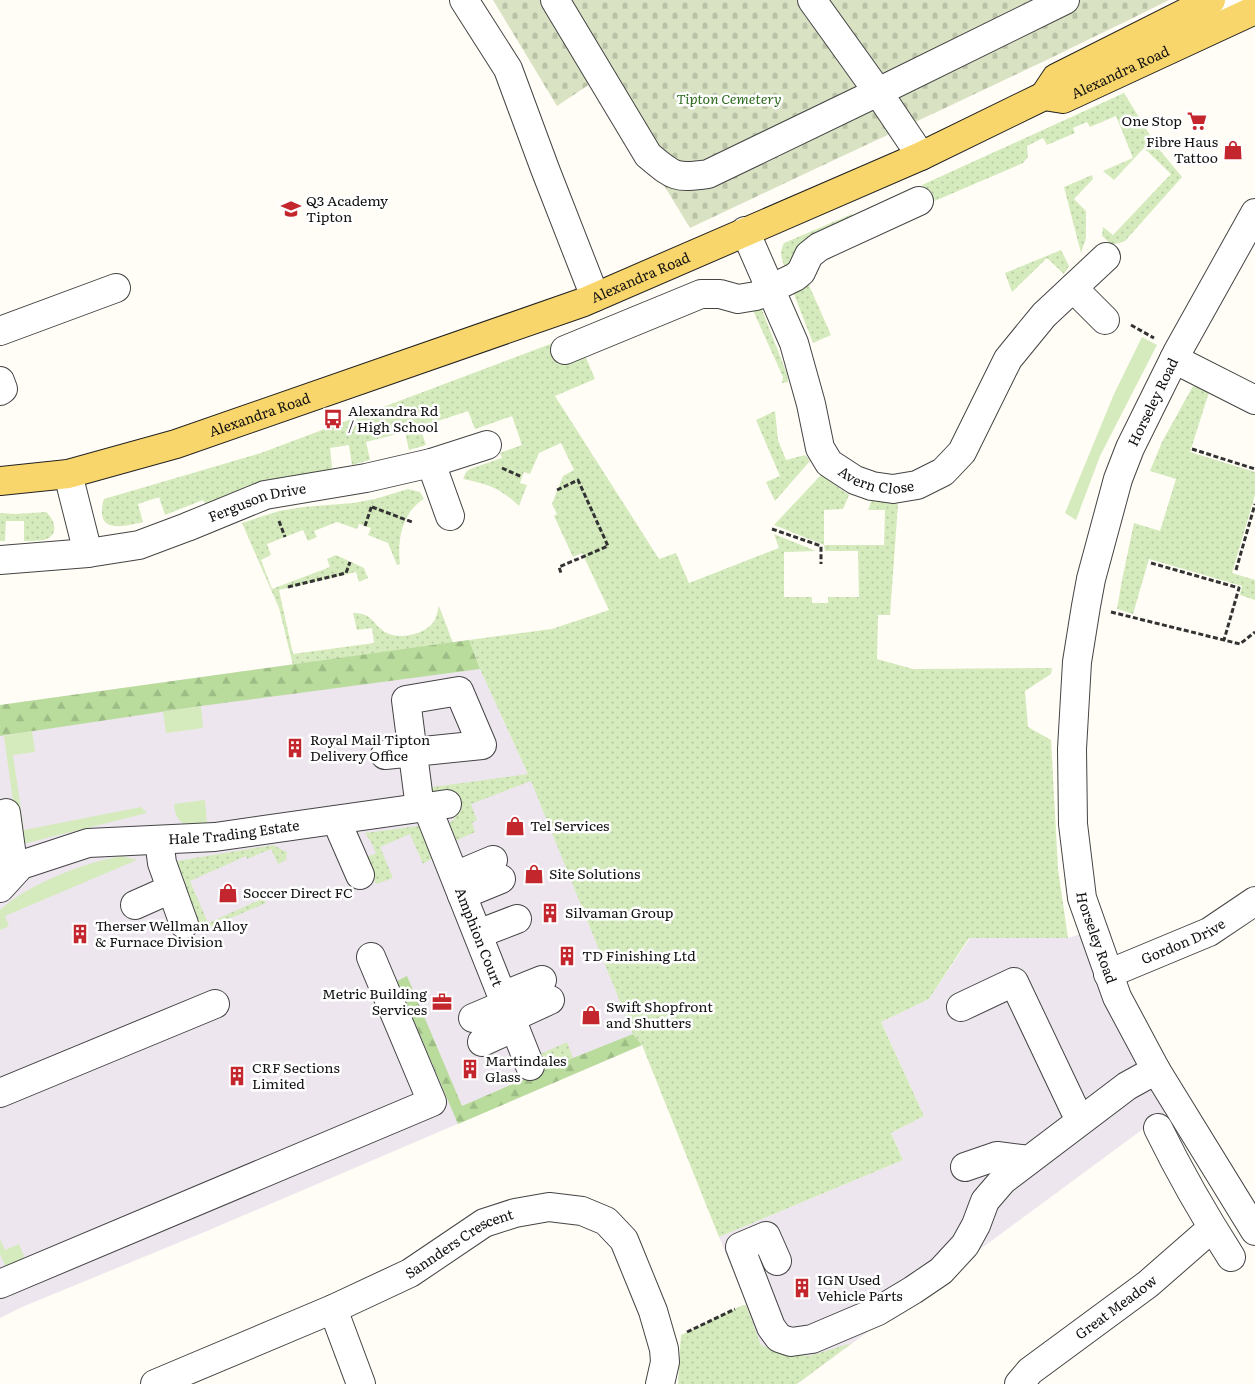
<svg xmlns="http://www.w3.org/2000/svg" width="1255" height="1384" font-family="Literata,serif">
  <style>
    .industrial { fill: #eee6ef }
    .grass { fill: url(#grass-dots) }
    .forest { fill: url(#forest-firs) }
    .cemetery { fill: url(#cemetery-stones) }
    .garden { fill: #d5ebbd }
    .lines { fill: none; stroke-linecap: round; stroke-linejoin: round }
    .minor-casing { stroke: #444; stroke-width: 30 }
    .major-casing { stroke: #222; stroke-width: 30 }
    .path { stroke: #333; stroke-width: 3; stroke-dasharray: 5 2.5; stroke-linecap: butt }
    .minor { stroke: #fff; stroke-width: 28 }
    .major { stroke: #f9d66b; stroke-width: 28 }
    .labels { text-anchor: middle; stroke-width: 5; stroke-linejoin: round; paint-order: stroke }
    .street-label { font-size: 14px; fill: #111; stroke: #fff }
    .park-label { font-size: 14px; font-style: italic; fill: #2f6b1f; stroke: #fff }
    .poi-label { font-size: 14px; fill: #111; stroke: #fff; text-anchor: start }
  </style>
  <defs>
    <pattern id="grass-dots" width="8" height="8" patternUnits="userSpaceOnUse" patternTransform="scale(1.25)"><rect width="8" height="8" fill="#d5ebbd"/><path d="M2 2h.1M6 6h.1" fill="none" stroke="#b6c8a1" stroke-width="1.8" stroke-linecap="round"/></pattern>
    <pattern id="forest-firs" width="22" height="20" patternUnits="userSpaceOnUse" patternTransform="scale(1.25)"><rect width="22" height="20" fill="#b9dc9c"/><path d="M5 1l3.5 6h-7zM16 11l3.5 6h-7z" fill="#9ebc85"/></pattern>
    <pattern id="cemetery-stones" width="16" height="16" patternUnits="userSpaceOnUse" patternTransform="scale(1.25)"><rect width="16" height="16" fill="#d9e3c4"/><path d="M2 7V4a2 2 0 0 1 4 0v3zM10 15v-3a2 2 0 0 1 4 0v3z" fill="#b9c2a7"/></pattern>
  </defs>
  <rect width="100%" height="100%" fill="#fffdf5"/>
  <g class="industrial">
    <polygon points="469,640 480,669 531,780 633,1034 642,1045 207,1231 22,1307 0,1318 0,705"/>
    <polygon points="1093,930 1177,1104 797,1384 768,1366 743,1296 719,1237 903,1160 891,1133 924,1116 881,1022 929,999 970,938 1068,938"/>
  </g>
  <g class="grass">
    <polygon points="1124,93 1158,148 1182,177 1125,241 1112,245 1102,236 1103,227 1113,235 1171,174 1144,148 1114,180 1103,171 1133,158 1116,116 1090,127 1087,122 1073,128 1075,133 1047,145 1043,138 1027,146 1028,157 1023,163 930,203 922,185"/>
    <polygon points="1092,175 1093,179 1074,199 1086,211 1086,238 1081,253 1064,187"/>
    <path d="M852,214L854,222L787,273C783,262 778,254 784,243Z"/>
    <polygon points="1061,250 1069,266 1064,274 1047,258 1012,292 1005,273"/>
    <polygon points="808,283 831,335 813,343 792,289"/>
    <polygon points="760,305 787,374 788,382 782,383 783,377 751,306"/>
    <path d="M553,343L562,362L584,353L595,379L555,396L659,559L676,553L689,583L779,548L774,534L816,551L784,552V597H812V603H828V597H859L858,551H825L824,545L774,525L821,475L849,495L843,509L824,510V545H884L885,510H868L872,500L898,504L890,615H878L877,659L913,669L1052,668L1051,674L1025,691L1028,727L1051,740L1058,869L1068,938H969L929,999L881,1022L924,1116L891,1133L903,1160L719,1237L642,1045L633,1034L531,781L471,804L477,820L472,823L475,832L455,841L449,823L455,818L451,792L431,794L425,788L528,774L480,669L469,640L552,629L609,610L582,553L573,557L554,516L557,514L552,504L563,476L574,470L561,443L539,453L530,474L524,472L520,483L527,485L519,506C500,488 488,484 463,479L466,472L470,469L502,458L500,453L522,445L512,416L475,429L468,411L420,427L426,445L409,450L405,432L366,442L370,460L352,465L349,445L330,448L332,467L330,474L264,480L227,495L206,505L203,500L165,515L159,497L138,504L143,522C122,527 94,534 104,499L261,453Z"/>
    <polygon points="1193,386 1209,392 1190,452 1255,472 1255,495 1232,573 1255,580 1255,600 1240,595 1242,586 1149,559 1133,614 1117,609 1122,580 1134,523 1160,531 1176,479 1150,471 1162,442"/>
    <polygon points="775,411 778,440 786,460 805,455 810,461 775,501 766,482 780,476 756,420"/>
    <path d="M408,489L420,492L424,499C402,512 397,540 400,564L397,565L388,543L368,535L371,528L359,524L357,529L337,522L314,531L317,537L308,541L303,530L267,544L271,555L261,560L272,589L330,567L327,559L336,555L364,568L368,578L359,582L356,572L279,590L293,654L374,643L372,628L357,630L353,613C373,613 371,623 385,632C398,640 422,635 432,624C437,618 437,612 439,606L453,643L293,665L279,608L242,523L279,511L303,507L353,503L375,499Z"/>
    <path d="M46,512C55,520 60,535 44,540C37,541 30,541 24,541V521H6L5,541H0V513L16,514Z"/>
    <polygon points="418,826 423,830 434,857 423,864 410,834 380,847 393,878 376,884 365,858 376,853 371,842 365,833"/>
    <polygon points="273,845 287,852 286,860 278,864 271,849 247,859 246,856 190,881 208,923 264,898 266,903 201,931 175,869 177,861"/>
    <polygon points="567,1042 573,1058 543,1071 536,1056"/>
    <polygon points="743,1305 746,1305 761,1345 782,1353 809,1356 852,1343 797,1384 678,1384 681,1335"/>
  </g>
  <g class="forest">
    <polygon points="469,640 480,669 201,706 0,736 0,705"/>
    <polygon points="407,976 462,1106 573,1058 633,1034 642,1045 458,1124 397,981"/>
  </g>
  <path class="cemetery" d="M493,0H1169C1011,79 850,152 690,228L654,169L596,80L557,106Z"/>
  <g class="garden">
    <polygon points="1142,337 1157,345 1100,456 1076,520 1065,513 1114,394"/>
    <polygon points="201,706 203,728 166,733 163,712"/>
    <polygon points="32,731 35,752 13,755 24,830 141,807 147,813 19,845 4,736"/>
    <path d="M205,800L207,824C188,827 176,827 174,804Z"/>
    <path d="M123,856L137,860L5,916L9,926L0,930V910C26,885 87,861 123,856Z"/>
    <polygon points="0,1239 5,1250 19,1244 24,1256 20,1262 6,1268 0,1254"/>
  </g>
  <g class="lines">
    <defs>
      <g id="minor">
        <polyline points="464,0 508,69 545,169 595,297"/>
        <path d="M555,0L648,155C673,176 675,179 708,174L878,92L921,156"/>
        <polyline points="812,0 878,92 1065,0"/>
        <polyline points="1199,14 1219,13 1243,0"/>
        <path id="s1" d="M1255,213L1178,351L1130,448L1118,479L1091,579L1086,606L1077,662L1072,749L1073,824L1082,898L1117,997L1156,1070L1255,1231"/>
        <path id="s2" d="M745,231L794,343L811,404L820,448L829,463L855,480L872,486L893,489L917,485L943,472L962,452L1008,359L1044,315L1106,257"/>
        <polyline points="1073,288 1105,320"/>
        <polyline points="0,331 116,288"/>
        <polyline points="565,350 701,294 720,294 738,299 756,296 795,277 801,272 809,255 819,247 919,201"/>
        <polyline points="1174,359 1255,400"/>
        <polyline points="0,381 3,389 0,391"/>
        <polyline points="431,463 450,516"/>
        <polyline points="68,474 88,553"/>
        <path id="s3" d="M0,560L88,553L139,545L187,527L265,495L366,478L431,463L487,445"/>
        <path d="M385,755L482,745L459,691L406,700C411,736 415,772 420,808"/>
        <path id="s4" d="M427,807L530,1066"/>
        <polyline points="6,813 13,864"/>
        <polyline points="336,820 360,875"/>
        <polyline points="159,840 162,863 184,924"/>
        <polyline points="455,876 493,860"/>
        <path id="s5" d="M0,888L21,865L88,843L215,837L447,804"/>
        <polyline points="462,895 501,879"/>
        <polyline points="135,905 171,889"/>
        <polyline points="478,934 517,919"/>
        <path id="s6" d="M1108,974L1209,932L1255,901"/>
        <polyline points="502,996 542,980"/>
        <polyline points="961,1007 1014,982 1080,1121"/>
        <polyline points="473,1018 506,1004"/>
        <polyline points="511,1018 550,1000"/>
        <polyline points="482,1042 515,1027"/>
        <polyline points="0,1093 215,1004"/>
        <path d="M1158,1128C1180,1173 1204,1215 1231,1257"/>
        <polyline points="965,1167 997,1156 1029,1160"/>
        <polyline points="777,1261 766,1236 740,1247 771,1327 779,1338 791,1342 812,1339 878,1311 913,1290 941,1271 965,1245 976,1225 985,1201 1003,1180 1127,1086 1156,1070"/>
        <polyline points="0,1284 432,1102 371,957"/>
        <polyline points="333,1309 361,1384"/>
        <path id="s7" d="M155,1384L333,1309L410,1273L484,1223L515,1213L549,1207L582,1211L606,1221L624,1240L653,1311L664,1349L665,1362L660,1384"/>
        <path id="s8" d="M1019,1384L1030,1371L1148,1284L1212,1228"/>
      </g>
      <g id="major">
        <polyline points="1044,96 1056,78 1211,0"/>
        <path id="s9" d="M0,481L68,474L176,444L584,302L921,156L1044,96L1063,99L1255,10"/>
      </g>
    </defs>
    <use href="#minor" class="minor-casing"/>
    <use href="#major" class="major-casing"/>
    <g class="path">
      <polyline points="1131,325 1154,338"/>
      <polyline points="1192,449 1255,469"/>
      <polyline points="502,468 522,477"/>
      <polyline points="557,490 578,480 608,546 559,567 561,573"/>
      <polyline points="372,507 412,522"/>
      <polyline points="279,521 285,537"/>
      <polyline points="365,526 372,505"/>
      <polyline points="772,529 821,546 821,564"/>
      <polyline points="1151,563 1239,588 1224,640"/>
      <polyline points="1236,570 1255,504"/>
      <polyline points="288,587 346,573 350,562"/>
      <polyline points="1111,612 1240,644 1255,632"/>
      <polyline points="687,1332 735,1309"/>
    </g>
    <use href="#minor" class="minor"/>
    <use href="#major" class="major"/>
  </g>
  <defs>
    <symbol id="supermarket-bare" viewBox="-9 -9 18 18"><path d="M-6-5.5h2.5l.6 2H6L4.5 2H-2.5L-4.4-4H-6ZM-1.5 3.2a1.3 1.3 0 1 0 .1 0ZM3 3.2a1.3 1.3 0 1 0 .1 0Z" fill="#c4262e" stroke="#fff" stroke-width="2.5" paint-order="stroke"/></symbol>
    <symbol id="shop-bare" viewBox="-9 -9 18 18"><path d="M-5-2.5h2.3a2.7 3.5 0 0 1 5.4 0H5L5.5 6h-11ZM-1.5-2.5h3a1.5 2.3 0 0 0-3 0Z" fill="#c4262e" stroke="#fff" stroke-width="2.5" paint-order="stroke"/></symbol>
    <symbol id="school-bare" viewBox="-9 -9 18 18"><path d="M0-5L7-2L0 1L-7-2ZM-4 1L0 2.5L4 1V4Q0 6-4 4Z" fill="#c4262e" stroke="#fff" stroke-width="2.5" paint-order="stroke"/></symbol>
    <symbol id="bus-bare" viewBox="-9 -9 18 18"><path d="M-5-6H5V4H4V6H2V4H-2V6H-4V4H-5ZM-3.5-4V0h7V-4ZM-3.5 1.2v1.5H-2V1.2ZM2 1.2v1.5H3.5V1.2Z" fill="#c4262e" stroke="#fff" stroke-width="2.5" paint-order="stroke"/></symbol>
    <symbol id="building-bare" viewBox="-9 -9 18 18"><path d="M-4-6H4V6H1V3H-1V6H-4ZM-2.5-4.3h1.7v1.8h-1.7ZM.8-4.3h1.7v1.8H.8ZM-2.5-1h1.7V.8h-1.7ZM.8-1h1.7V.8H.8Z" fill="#c4262e" stroke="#fff" stroke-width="2.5" paint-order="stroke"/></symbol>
    <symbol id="office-bare" viewBox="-9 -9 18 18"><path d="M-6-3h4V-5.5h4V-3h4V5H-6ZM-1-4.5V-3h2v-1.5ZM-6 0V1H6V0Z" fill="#c4262e" stroke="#fff" stroke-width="2.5" paint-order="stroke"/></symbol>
  </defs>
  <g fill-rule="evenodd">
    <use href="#supermarket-bare" x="1183" y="107" width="28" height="28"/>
    <use href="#shop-bare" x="1219" y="136" width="28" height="28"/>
    <use href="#school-bare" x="277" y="195" width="28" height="28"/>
    <use href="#bus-bare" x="319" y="405" width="28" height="28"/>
    <use href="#building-bare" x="281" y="734" width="28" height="28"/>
    <use href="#shop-bare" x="501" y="812" width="28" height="28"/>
    <use href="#shop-bare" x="520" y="860" width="28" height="28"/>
    <use href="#shop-bare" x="214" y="879" width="28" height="28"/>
    <use href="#building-bare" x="536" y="899" width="28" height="28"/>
    <use href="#building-bare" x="66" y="920" width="28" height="28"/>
    <use href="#building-bare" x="553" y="942" width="28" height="28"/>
    <use href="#office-bare" x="428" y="988" width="28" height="28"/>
    <use href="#shop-bare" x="577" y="1001" width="28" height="28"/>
    <use href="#building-bare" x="456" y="1055" width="28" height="28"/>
    <use href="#building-bare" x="223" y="1062" width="28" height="28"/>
    <use href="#building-bare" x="788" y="1274" width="28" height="28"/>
  </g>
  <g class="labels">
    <g class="street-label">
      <text dy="5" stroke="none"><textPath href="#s9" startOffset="1199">Alexandra Road</textPath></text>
      <text dy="5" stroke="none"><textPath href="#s9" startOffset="674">Alexandra Road</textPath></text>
      <text transform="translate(1153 402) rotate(-64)" y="5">Horseley Road</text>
      <text dy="5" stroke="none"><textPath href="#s9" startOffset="269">Alexandra Road</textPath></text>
      <text dy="5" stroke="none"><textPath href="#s2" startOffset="300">Avern Close</textPath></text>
      <text dy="5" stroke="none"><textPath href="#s3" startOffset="266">Ferguson Drive</textPath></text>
      <text dy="5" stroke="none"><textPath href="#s5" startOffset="248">Hale Trading Estate</textPath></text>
      <text dy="5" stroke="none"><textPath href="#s4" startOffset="140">Amphion Court</textPath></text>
      <text dy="5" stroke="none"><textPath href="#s1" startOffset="766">Horseley Road</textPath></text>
      <text dy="5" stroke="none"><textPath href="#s6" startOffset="82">Gordon Drive</textPath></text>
      <text dy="5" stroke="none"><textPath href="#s7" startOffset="336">Sannders Crescent</textPath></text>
      <text dy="5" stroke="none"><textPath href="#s8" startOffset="124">Great Meadow</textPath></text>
    </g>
    <g class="park-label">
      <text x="729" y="104">Tipton Cemetery</text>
    </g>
    <g class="poi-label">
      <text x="1182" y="126" text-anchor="end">One Stop</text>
      <text x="1218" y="147" text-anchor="end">Fibre Haus<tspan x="1218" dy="16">Tattoo</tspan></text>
      <text x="306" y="206">Q3 Academy<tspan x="306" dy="16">Tipton</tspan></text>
      <text x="348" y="416">Alexandra Rd<tspan x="348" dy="16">/ High School</tspan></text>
      <text x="310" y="745">Royal Mail Tipton<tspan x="310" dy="16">Delivery Office</tspan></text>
      <text x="530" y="831">Tel Services</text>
      <text x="549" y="879">Site Solutions</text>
      <text x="243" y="898">Soccer Direct FC</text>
      <text x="565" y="918">Silvaman Group</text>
      <text x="95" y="931">Therser Wellman Alloy<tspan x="95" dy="16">&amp; Furnace Division</tspan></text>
      <text x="582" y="961">TD Finishing Ltd</text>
      <text x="427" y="999" text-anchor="end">Metric Building<tspan x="427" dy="16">Services</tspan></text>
      <text x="606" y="1012">Swift Shopfront<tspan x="606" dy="16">and Shutters</tspan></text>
      <text x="485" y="1066">Martindales<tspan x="485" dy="16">Glass</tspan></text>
      <text x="252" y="1073">CRF Sections<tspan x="252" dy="16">Limited</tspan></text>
      <text x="817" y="1285">IGN Used<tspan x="817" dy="16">Vehicle Parts</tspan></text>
    </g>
  </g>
</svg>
